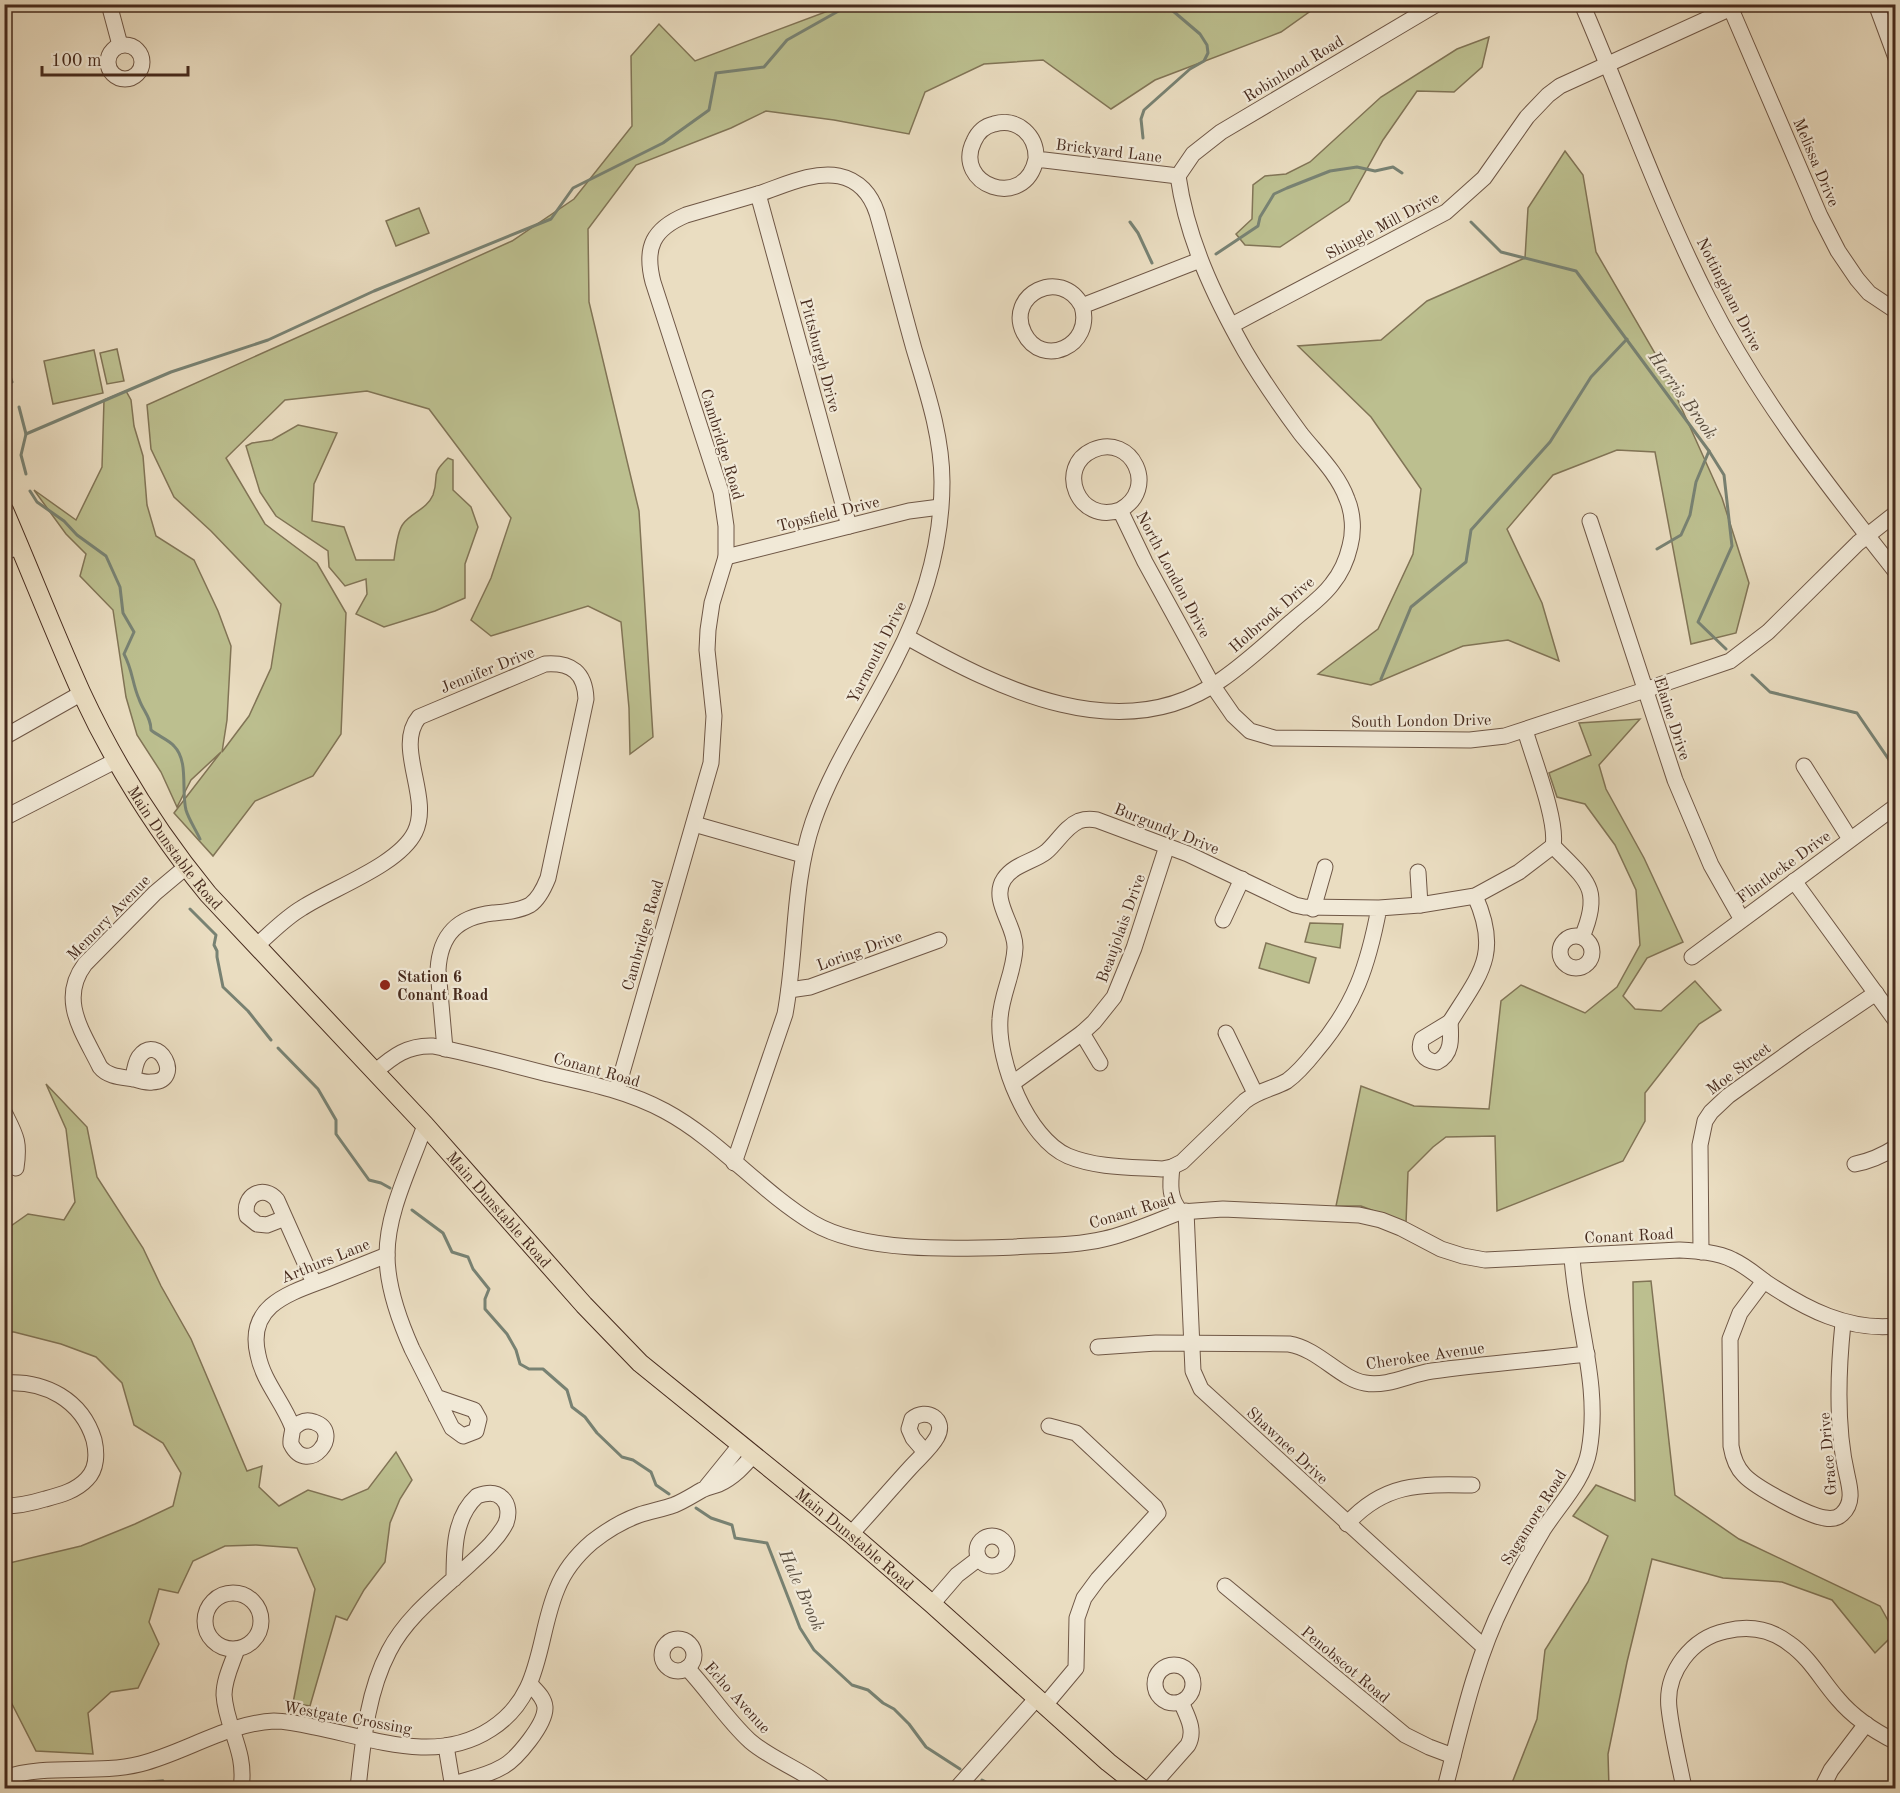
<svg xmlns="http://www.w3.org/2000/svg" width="1900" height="1793" font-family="'Old Standard TT',serif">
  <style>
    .green { fill: #bcbf8f; stroke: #817456; stroke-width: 1.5 }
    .water { fill: #99bdac; stroke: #788273; stroke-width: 1.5 }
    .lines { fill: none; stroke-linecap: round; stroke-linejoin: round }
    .stream { stroke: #788273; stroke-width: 3 }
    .minor-casing { stroke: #6f5746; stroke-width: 17 }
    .major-casing { stroke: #462a1d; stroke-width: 20 }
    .minor { stroke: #f1e9d7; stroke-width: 15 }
    .major { stroke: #eaddc1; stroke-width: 18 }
    .poi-dot { fill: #8f2418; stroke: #f1e9d7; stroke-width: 2 }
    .labels { text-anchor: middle; stroke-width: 4.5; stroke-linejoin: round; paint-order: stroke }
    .street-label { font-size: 16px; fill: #462a1d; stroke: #f1e9d7 }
    .poi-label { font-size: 16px; font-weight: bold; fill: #462a1d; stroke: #f1e9d7; text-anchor: start }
    .water-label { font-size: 18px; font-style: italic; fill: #5b4f41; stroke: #f1e9d7 }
  </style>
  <rect width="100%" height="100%" fill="#eaddc1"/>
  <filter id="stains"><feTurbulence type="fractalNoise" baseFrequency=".00333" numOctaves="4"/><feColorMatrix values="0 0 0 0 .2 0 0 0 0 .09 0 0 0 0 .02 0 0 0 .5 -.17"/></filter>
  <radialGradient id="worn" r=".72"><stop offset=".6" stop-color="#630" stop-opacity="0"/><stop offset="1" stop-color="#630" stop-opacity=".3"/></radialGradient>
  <g class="green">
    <polygon points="844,5 1319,5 1281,32 1155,80 1111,109 1043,60 984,64 925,92 909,134 834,120 766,111 731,128 636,165 588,229 589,302 639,511 653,737 630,754 629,708 621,622 588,606 491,636 471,620 491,578 511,518 429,409 367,391 285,400 226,458 265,524 317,563 346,613 341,734 313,776 255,801 213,856 174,813 221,752 191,780 177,807 161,772 137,735 126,697 113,610 80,576 86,554 66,534 34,490 76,520 102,467 104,400 126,391 131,400 134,426 143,456 147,505 156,536 194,560 218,611 231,646 227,720 222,752 249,716 271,668 281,604 211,531 174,497 151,449 147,405 512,241 574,199 632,126 631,56 659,24 695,61"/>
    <polygon points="1489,37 1482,67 1454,92 1417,91 1383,140 1349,201 1280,247 1245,245 1236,234 1252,219 1253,185 1265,176 1286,174 1310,162 1381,97 1457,49"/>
    <polygon points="1565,151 1583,175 1596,252 1663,367 1722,498 1749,583 1736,633 1691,644 1655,452 1617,450 1553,475 1507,529 1542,603 1559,661 1508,640 1463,646 1371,685 1318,674 1378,629 1413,554 1421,489 1371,417 1298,346 1381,340 1427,301 1525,258 1528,208"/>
    <polygon points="419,208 429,233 396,246 386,221"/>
    <polygon points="117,349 124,381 107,384 100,353"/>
    <polygon points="94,350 103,393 53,404 44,361"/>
    <path d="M298,425L337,433L314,484L312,521L344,527L356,560H394C395,552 398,530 403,524C411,513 427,509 433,495C440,475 429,476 448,458L453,460V490L471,507L478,527L465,564V598L435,611L384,627L356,614L367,594L366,579L345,586L329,567L328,551L276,516L260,492L246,446L252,443L272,440Z"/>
    <polygon points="1640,719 1599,765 1606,789 1644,858 1683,942 1647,958 1623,996 1635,1009 1661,1011 1695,981 1721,1010 1699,1024 1645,1093 1645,1121 1623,1161 1497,1211 1495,1136 1446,1137 1433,1147 1408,1172 1406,1223 1361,1206 1336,1206 1361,1086 1414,1106 1489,1109 1501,1001 1521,985 1585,1013 1617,987 1640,945 1636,890 1615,845 1585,804 1557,797 1549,773 1591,755 1579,723"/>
    <polygon points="1310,923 1343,924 1340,948 1305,942"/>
    <polygon points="1266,943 1316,958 1309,983 1259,968"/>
    <polygon points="46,1084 87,1127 97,1177 143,1248 161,1286 191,1339 247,1471 262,1466 259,1487 279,1506 308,1490 342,1500 368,1489 396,1452 412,1480 400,1499 390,1523 385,1562 364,1590 347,1620 336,1616 310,1706 293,1703 315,1589 297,1548 256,1545 225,1546 193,1561 178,1593 159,1589 149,1622 159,1644 138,1688 111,1692 88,1713 93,1754 36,1751 11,1702 5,1703 5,1564 81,1546 135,1524 173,1506 181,1473 163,1443 134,1425 122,1383 96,1357 61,1344 14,1332 5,1332 5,1227 8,1228 28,1214 64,1220 75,1202 66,1129"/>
    <polygon points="1651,1281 1675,1495 1739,1539 1880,1606 1895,1633 1875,1653 1832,1600 1782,1582 1723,1578 1652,1559 1627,1662 1608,1754 1609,1788 1510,1788 1537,1719 1545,1650 1588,1582 1608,1536 1573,1516 1596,1485 1635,1501 1633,1282"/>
  </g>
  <polygon class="water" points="163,1780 168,1788 122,1788 140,1782"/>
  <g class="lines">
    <g class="stream">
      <polyline points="1143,138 1141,119 1144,110 1190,69 1204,61 1208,53 1207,45 1200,34 1173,11 1168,4"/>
      <polyline points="1130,222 1138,233 1152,263"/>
      <polyline points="1471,222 1501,252 1576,271 1709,451 1724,475 1732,546 1698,622 1726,649"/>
      <polyline points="1216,254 1258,226 1260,217 1274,194 1287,188 1330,171 1357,167 1375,171 1393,167 1402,173"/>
      <polyline points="4,359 12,382"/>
      <polyline points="19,407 26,434 21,455 26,474"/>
      <polyline points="26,434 171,372 268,340 374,291 551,219 573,188 663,143 709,110 716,73 764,67 787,40 851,4"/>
      <path d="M30,491L37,502L64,521L77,535L106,556L120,587L123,613L134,632L124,654C133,671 132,683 139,699C143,711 151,717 151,730C158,736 169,740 174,746C189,761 181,791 186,810C189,820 196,830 200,839"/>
      <polyline points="1657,549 1681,535 1690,515 1696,482 1709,451"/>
      <polyline points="1752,675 1770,692 1857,713 1896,770"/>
      <polyline points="1381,679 1411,607 1466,562 1471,530 1550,442 1591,377 1627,339"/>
      <polyline points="190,909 216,935 214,945 217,951 217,957 223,987 248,1011 271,1040"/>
      <polyline points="278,1048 318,1089 336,1120 336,1134 369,1180 381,1183 390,1188"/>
      <polyline points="412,1210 443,1233 452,1252 468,1257 473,1269 489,1289 485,1299 485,1309 507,1334 516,1350 520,1364 529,1369 543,1369 567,1390 572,1407 585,1417 597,1433 622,1457 633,1460 651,1472 656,1485 669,1494"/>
      <polyline points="696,1508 711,1518 732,1525 735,1538 767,1543 800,1628 814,1650 852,1685 868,1690 883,1703 894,1709 909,1724 926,1747 960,1769"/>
      <polyline points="982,1780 998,1788"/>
    </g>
    <defs>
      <g id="minor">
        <polyline points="109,4 120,45"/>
        <path d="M1582,4C1624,101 1660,204 1708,298C1758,397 1827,485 1896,572"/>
        <polyline points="1876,4 1896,58"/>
        <polyline points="1731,9 1820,216 1838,251 1857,279 1869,293 1896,311"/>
        <circle cx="125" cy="62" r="17"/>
        <path d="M1036,159C1025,212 952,185 974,141C978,132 985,126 994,124C1018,117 1037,136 1036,159L1178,176"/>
        <polyline points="1178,176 1193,154 1221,132 1437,4"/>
        <polyline points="758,194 849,526"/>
        <path d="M1082,306C1094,346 1042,369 1024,333C1005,295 1061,266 1082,306L1200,260"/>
        <polyline points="1232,325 1446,212 1484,178 1527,117 1548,95 1560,86 1740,4"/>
        <path d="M1120,510C1159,489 1132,433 1093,450C1055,467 1078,525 1120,510L1145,562L1213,686L1233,715L1250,731L1274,738L1470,740L1505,736L1645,690L1730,661L1768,632L1858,543L1896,513"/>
        <polyline points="1590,521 1675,780 1711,865 1741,918"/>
        <polyline points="4,553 20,545"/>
        <polyline points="726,557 909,511 940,507"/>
        <path d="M907,637C999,689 1122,750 1221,680C1246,663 1268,642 1291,622C1304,610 1321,599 1332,584C1341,573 1347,559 1350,546C1354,531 1353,513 1347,499C1338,474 1317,454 1301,434C1281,407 1262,380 1245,351C1214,296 1187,239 1178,176"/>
        <polyline points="4,737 82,693"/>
        <polyline points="1804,766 1850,839"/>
        <polyline points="4,818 117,760"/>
        <polyline points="694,824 803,855"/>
        <path d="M1553,846C1586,880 1603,888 1582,937"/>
        <polyline points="1418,872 1420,905"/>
        <polyline points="1794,881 1896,1021"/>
        <path d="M1379,908C1368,966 1355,1005 1316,1051C1308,1061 1298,1073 1287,1081C1273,1089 1259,1090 1245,1101L1182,1162L1172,1167L1162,1169C1131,1167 1097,1168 1068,1156C1027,1138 997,1061 1000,1019C1001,995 1014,973 1015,948C1016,926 990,900 1004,879C1014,864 1033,862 1046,852C1057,843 1065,827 1079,821C1085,819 1091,819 1097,820L1188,854L1295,905L1304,907L1379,908L1420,905L1475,896L1519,872L1553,846C1558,821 1533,758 1525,730"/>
        <polyline points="1313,909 1325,867"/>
        <polyline points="1223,920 1242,879"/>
        <circle cx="1576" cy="952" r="16"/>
        <path d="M256,946C271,933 285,918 302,908C333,888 399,865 415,832C432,797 394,747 419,717L545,664C572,662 585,673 586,699L548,878C544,888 539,899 530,905C519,911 505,912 493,913C458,917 440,934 438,970L445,1049"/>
        <polyline points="1692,957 1896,806"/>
        <polyline points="789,990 810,987 939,940"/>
        <path d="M1450,1022C1480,974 1501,954 1475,896"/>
        <path d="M1450,1022C1451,1037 1453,1054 1437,1062C1424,1061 1417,1051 1422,1039Z"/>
        <polyline points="1082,1033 1100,1063"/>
        <polyline points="1226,1033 1255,1093"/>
        <path d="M375,1072C393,1056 408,1045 433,1046C472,1054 510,1064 548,1074C588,1083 628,1091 665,1111C719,1140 760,1191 813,1223C864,1253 956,1249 1014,1247C1045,1245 1074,1246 1104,1239C1131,1233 1156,1221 1181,1212L1223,1209L1359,1215L1381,1220L1401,1228L1441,1249L1463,1256L1485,1260L1679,1250C1697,1251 1717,1252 1733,1260C1746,1266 1756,1275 1767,1283C1806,1309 1848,1331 1896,1326"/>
        <path d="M133,1079C134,1072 135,1063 139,1057C158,1031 185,1081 152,1082C146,1083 140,1081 134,1079C122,1077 108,1077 100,1067C83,1032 58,1000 85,964L155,893L186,867"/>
        <polyline points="1013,1083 1082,1033 1094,1022 1114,997 1134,948 1167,846"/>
        <path d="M617,1090L711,763L714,716L707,650L708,630L712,603L726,557V526L721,492L653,282C644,247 653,229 686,215C710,208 734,201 758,194C783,186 812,171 839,176C859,180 871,195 877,213C890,258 901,303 914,349C927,392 942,436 942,482C942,545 924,604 895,660C868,714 833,764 813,822C792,884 797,950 785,1014L734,1163"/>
        <path d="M4,1112C16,1136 20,1141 16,1168"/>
        <path d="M425,1125C411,1166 387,1211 387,1255C387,1287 399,1320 412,1349L452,1428L463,1436L476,1431L479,1419L474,1410L436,1397"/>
        <path d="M1855,1164C1871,1161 1882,1156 1896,1147"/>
        <path d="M1172,1167C1170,1185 1169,1199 1181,1212"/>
        <polyline points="1186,1211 1193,1371 1201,1389 1484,1647"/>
        <path d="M285,1218L267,1225L257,1224L247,1216C242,1195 264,1184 277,1200L314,1283"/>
        <polyline points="1701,1252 1700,1145 1705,1121 1711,1112 1728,1096 1805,1041 1876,993"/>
        <path d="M1764,1281L1740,1313L1730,1339L1731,1446C1733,1458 1736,1467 1744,1475C1756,1488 1809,1516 1825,1518C1831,1519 1838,1518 1842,1514C1854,1503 1850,1488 1847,1475C1836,1428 1838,1371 1843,1323"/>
        <path d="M1098,1347L1156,1343L1289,1344C1319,1349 1340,1379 1365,1383C1388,1387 1410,1374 1432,1371C1484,1364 1536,1360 1587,1354"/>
        <path d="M4,1383C45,1380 82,1400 94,1440C97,1453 97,1469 87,1479C76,1491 60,1495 45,1499C32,1503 19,1506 4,1506"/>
        <path d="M293,1429C299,1422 306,1419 314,1422C345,1432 308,1478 291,1444C290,1437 294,1431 292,1426C283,1402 263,1381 258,1355C246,1305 290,1293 327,1279C347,1271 367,1263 387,1255"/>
        <polyline points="707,1486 741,1444"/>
        <path d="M1347,1524C1384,1483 1420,1484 1472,1485"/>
        <path d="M851,1534C871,1512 890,1490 910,1468C919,1458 931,1448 937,1437C947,1419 926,1407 912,1419L909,1429L913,1438L925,1452"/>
        <circle cx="992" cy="1551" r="15"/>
        <polyline points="1225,1586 1405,1735 1429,1747 1453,1756"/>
        <circle cx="233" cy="1621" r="28"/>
        <polyline points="932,1604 957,1575 978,1559"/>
        <circle cx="678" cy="1655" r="16"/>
        <path d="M237,1649C232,1664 224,1679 224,1695C226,1728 247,1751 241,1788"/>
        <circle cx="1174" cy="1684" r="19"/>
        <path d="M687,1668C709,1691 726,1719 750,1741C772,1760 801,1769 824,1788"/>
        <polyline points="1045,1705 1076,1668 1077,1618 1084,1598 1098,1579 1158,1513 1155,1507 1076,1433 1049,1426"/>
        <polyline points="446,1746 453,1788"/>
        <path d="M4,1778C48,1763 95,1775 140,1764C184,1753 228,1723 274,1721C287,1721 301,1724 314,1727C372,1738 436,1765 491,1729C544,1695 536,1639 557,1589C564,1571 578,1554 592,1542C606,1531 622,1521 639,1515C651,1511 663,1509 674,1505C684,1501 693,1495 702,1490C708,1487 714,1486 719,1484C734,1477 744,1466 754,1454"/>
        <path d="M453,1784C469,1779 487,1776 502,1767C516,1760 546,1724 545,1707C544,1697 536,1691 530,1684"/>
        <path d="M358,1788C363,1742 367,1693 389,1651C407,1616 441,1591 470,1564C482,1553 498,1539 506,1523C509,1515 509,1504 502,1498C495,1491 486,1493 477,1496C454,1517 454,1550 454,1579"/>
        <polyline points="957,1788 1037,1698"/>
        <path d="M1150,1788L1188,1745C1196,1730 1187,1716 1181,1702"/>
        <path d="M1445,1788C1461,1726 1475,1660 1504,1602C1516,1577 1529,1553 1543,1530C1559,1505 1584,1480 1589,1451C1601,1385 1576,1322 1572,1257"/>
        <path d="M1684,1788C1679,1762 1672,1735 1669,1708C1665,1672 1692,1638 1726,1631C1750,1625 1771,1629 1790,1644C1810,1658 1822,1681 1838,1699C1853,1717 1874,1731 1896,1742"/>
        <polyline points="1822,1788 1831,1770 1866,1724"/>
      </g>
      <g id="major">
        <path id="s1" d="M4,510C30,570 54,632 81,692C114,763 158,833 208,894L425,1125L584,1305L640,1363L851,1534L932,1604L1108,1762L1141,1788"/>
      </g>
    </defs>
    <use href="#minor" class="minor-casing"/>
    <use href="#major" class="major-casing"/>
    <use href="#minor" class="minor"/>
    <use href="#major" class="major"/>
  </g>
  <circle class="poi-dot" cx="385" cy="985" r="6"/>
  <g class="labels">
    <g class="street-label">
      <text transform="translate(1293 68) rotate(-31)" y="6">Robinhood Road</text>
      <text transform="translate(1109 150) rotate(7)" y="6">Brickyard Lane</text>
      <text transform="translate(1817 162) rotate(67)" y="6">Melissa Drive</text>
      <text transform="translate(1382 225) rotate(-28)" y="6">Shingle Mill Drive</text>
      <text transform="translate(1730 294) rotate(63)" y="6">Nottingham Drive</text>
      <text transform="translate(821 355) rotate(75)" y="6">Pittsburgh Drive</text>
      <text transform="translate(723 444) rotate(73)" y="6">Cambridge Road</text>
      <text transform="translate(828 513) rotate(-14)" y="6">Topsfield Drive</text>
      <text transform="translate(1174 574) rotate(62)" y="6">North London Drive</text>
      <text transform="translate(1271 614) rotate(-41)" y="6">Holbrook Drive</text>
      <text transform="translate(876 652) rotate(-63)" y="6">Yarmouth Drive</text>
      <text transform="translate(487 669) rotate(-22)" y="6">Jennifer Drive</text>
      <text transform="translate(1673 718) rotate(72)" y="6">Elaine Drive</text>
      <text transform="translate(1421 720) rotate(-1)" y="6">South London Drive</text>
      <text transform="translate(1167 828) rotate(22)" y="6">Burgundy Drive</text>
      <text dy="6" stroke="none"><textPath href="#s1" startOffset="380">Main Dunstable Road</textPath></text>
      <text transform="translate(1783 866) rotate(-36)" y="6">Flintlocke Drive</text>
      <text transform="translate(108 917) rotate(-46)" y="6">Memory Avenue</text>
      <text transform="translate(1120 928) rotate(-70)" y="6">Beaujolais Drive</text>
      <text transform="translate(642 935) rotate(-74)" y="6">Cambridge Road</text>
      <text transform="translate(859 950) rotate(-20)" y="6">Loring Drive</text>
      <text transform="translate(1738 1068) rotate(-37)" y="6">Moe Street</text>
      <text transform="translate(597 1069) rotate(16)" y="6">Conant Road</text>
      <text dy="6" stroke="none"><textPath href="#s1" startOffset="866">Main Dunstable Road</textPath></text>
      <text transform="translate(1132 1210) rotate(-17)" y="6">Conant Road</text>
      <text transform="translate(1629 1235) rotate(-3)" y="6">Conant Road</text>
      <text transform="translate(325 1260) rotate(-22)" y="6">Arthurs Lane</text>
      <text transform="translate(1425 1355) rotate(-8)" y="6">Cherokee Avenue</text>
      <text transform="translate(1288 1445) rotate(43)" y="6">Shawnee Drive</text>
      <text transform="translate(1827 1454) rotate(-95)" y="6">Grace Drive</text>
      <text transform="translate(1533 1517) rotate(-58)" y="6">Sagamore Road</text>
      <text dy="6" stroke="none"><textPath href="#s1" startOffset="1352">Main Dunstable Road</textPath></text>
      <text transform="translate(1346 1664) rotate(40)" y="6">Penobscot Road</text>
      <text transform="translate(738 1697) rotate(48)" y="6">Echo Avenue</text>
      <text transform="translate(348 1717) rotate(10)" y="6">Westgate Crossing</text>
    </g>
    <g class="poi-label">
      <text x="397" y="982">Station 6<tspan x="397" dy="18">Conant Road</tspan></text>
    </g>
    <g class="water-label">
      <text transform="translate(1683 395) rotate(54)" y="6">Harris Brook</text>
      <text transform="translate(802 1590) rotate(66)" y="6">Hale Brook</text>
    </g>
  </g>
  <rect width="1900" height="1793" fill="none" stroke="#eaddc1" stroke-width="24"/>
  <rect x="6" y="6" width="1888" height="1781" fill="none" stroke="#462a1d" stroke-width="3"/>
  <rect x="12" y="12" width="1876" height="1769" fill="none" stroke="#462a1d" stroke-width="1.5"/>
  <path d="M42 66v9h146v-9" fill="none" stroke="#462a1d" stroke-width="3"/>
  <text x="51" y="66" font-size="18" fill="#462a1d" stroke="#f1e9d7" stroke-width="4.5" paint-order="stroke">100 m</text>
  <rect width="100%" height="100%" filter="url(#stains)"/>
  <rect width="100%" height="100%" fill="url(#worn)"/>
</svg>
